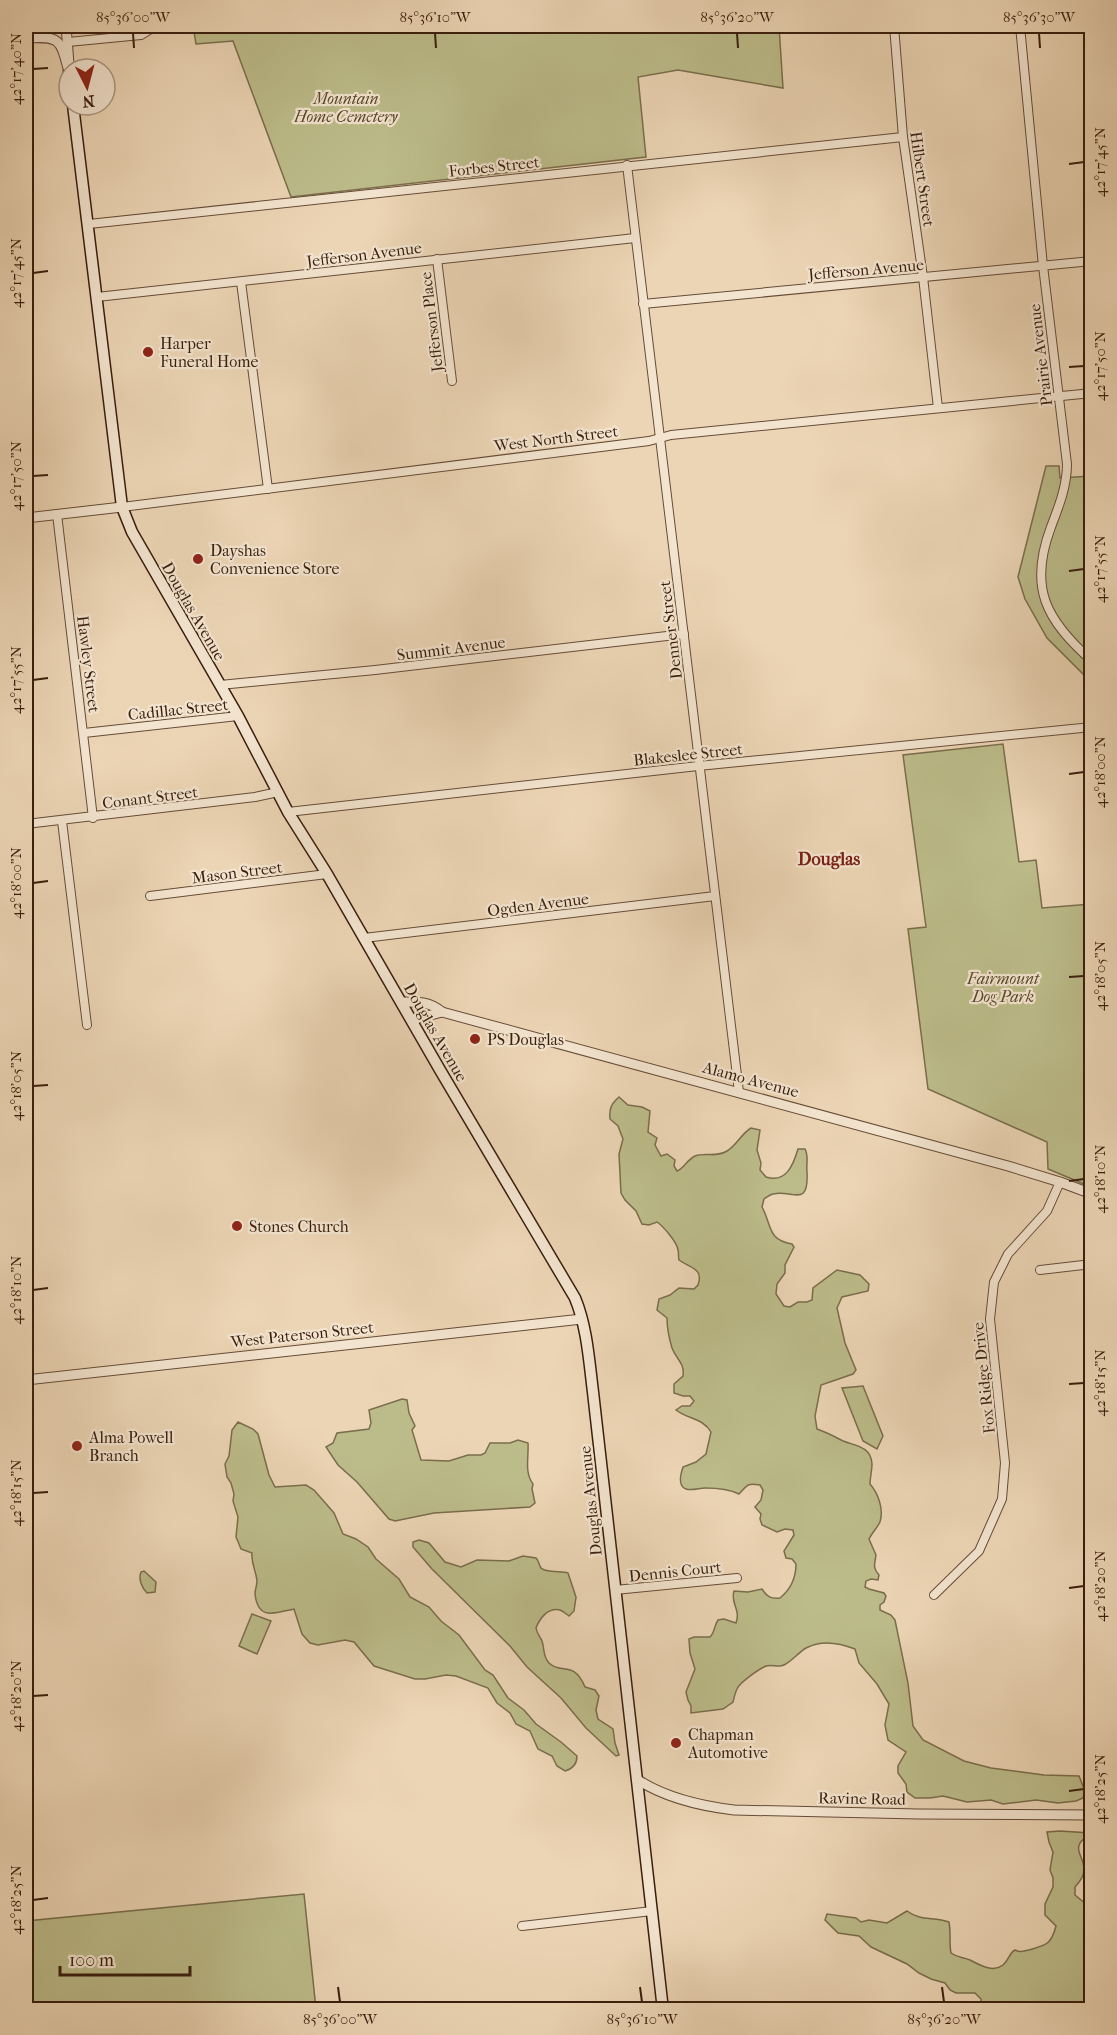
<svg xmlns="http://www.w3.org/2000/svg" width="1117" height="2035" font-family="'IM FELL French Canon',serif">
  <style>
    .green { fill: #bcbc8a; stroke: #7a6d4c; stroke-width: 1.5 }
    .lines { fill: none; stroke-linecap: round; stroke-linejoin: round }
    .minor-casing { stroke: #664c37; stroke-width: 10 }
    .tertiary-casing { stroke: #664c37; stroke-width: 11 }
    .secondary-casing { stroke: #391e0d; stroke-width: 13 }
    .minor { stroke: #f3e4cf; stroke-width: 8 }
    .tertiary { stroke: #f3e4cf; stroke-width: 9 }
    .secondary { stroke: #f3e4cf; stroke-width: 10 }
    .ticks { fill: none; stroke: #391e0d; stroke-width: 2 }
    .poi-dot { fill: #8f2418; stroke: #f3e4cf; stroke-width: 2 }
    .labels { text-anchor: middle; stroke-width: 4.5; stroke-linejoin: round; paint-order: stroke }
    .park-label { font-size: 16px; font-style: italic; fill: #5a462c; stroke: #f3e4cf }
    .street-label { font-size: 16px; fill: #391e0d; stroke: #f3e4cf }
    .poi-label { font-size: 16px; fill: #391e0d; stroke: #f3e4cf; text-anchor: start }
    .neighbourhood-label { font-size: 18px; font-weight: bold; fill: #7a1f14; stroke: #f3e4cf }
    .neatline { fill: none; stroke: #391e0d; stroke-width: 2 }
    .ticks-label { font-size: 15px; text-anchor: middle; fill: #391e0d }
  </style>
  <rect width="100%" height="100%" fill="#ecd5b5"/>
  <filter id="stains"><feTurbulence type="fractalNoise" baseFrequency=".00333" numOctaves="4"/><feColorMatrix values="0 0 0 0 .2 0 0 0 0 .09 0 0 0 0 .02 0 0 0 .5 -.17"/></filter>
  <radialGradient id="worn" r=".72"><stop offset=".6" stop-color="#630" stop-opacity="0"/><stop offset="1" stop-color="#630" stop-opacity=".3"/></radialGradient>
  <g class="green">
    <polygon points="193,26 779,26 783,88 678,70 638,77 646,157 291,197 233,41 196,44"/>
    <polygon points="1046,466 1059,466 1060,478 1091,476 1091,688 1085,676 1047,638 1025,599 1018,577"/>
    <polygon points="1003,744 1019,862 1036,860 1042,908 1091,904 1091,1187 1048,1169 1047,1142 928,1089 908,929 926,927 903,755"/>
    <path d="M619,1097L628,1105L642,1107L650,1111L648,1132L657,1138L655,1145L661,1156L667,1154L675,1160L674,1166L677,1171C684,1168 687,1160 695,1156C706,1152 716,1158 727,1151C737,1145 741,1134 751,1128L760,1130L757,1150L761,1163L760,1170L766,1177C786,1183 793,1166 798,1149H805C809,1156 806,1164 807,1172C809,1209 792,1189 773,1194C769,1195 767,1197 764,1199L762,1207C772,1225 767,1240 792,1244L794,1247L785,1265V1273L777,1284L776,1294L784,1306L790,1307L798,1302H807L812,1300L813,1288L837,1270L860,1275L869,1284L868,1291L842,1297L837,1308L845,1343L856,1370L853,1374L821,1385L815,1416L817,1429C825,1432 832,1435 839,1439C851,1446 871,1444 872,1464C872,1471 870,1477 870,1484C878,1493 884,1509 880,1522C877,1528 872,1533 869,1539L876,1555C875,1564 872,1567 879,1575L878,1580L871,1579L866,1581L865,1587L869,1589L884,1593L886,1596L884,1602L880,1605V1610L891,1615L895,1620L908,1683L913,1726L923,1740L964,1761L991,1768L1044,1775L1079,1776L1085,1791L1083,1798L1076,1801L1058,1803L1036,1800L1003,1804L991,1800L967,1802L943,1796L930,1798H915L907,1792L906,1784L898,1773V1766L906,1752L888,1740L885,1725L889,1704L877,1684L859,1663L855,1649C840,1643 821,1640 806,1648C798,1653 792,1661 784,1665C778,1668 772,1664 766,1666C759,1669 739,1683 737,1689C735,1693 734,1698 733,1702L723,1709L691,1713V1706L688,1700L686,1692L695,1669L690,1653L689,1639L694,1637H710C715,1632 714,1626 718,1620L724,1619L736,1623C741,1608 730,1604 734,1591L748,1592L762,1589C767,1597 771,1599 780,1598C791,1589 796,1578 796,1564L792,1559L786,1558L784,1551L794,1535L793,1530L785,1529L777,1532L762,1525L760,1519L761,1514L755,1507L761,1500L763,1490L760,1485C746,1483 748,1485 739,1494C729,1489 717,1488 705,1488C700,1488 691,1491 686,1489C677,1486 681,1473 683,1467L696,1462L706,1454L711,1432C703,1418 687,1419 676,1410L682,1406H690L694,1401L690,1396H683L674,1393V1384L683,1376C685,1363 676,1359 672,1348C669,1338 667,1329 667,1318L657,1310L659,1299L670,1295L679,1288L694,1289L698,1285C704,1268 690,1268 679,1260C678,1256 679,1253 678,1250C677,1242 663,1226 657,1222L649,1225L642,1224L636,1211L625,1200L621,1193L619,1154L623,1139L618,1126L610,1119C609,1109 611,1104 619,1097Z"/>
    <polygon points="863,1386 883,1436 877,1449 863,1441 842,1388"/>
    <path d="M402,1399L407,1400L409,1413L415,1426L412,1430L421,1460L449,1461L468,1455H481L485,1453L490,1443H510L518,1440L528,1443C529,1457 524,1472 533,1484L532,1489L535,1503L530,1507L434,1513L395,1521L389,1519L357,1482L338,1465L326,1447L333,1443L337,1433L369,1429L371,1423L369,1410Z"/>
    <path d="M238,1422L253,1429L258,1434L269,1475L275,1487L306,1485L314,1490L334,1513L343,1534L356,1539L368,1547L376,1559L399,1579L410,1597L429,1607L441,1621L459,1635L485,1670L493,1675L508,1698L524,1710L536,1724L561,1742L577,1756C577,1764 572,1769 565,1771L557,1766L552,1756L538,1749L530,1731L516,1724L510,1713L497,1703L488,1688L456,1676L446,1675L425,1679H415L374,1666L354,1642L345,1640L318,1645L310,1643L302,1634L294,1609C275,1613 258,1621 255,1594C255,1589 257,1586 257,1581C256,1570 251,1564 252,1553L241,1549L236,1537L238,1517L233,1501L234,1494L231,1483L227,1477L225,1464L229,1456L232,1430Z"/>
    <path d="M419,1540L429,1543L445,1562L461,1567L477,1560L509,1561L523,1556L536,1558C539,1561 539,1565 541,1568C545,1573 561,1571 568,1573L576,1597L574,1611L569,1616C566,1614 563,1611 560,1610C547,1607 539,1620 536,1628C537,1634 540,1636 542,1641C545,1649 542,1655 549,1663C562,1675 574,1660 585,1687L595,1690L599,1696L596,1710L598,1719L613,1729L615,1743L619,1755L616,1756L586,1728L561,1698L527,1667L510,1646L432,1569L413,1547V1542Z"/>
    <path d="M144,1571L156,1582L155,1592L147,1593C142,1588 138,1579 141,1572Z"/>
    <polygon points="252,1614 271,1621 257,1654 239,1646"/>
    <path d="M1060,1831L1090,1833C1087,1836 1082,1840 1080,1843C1073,1856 1096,1865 1075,1887V1895L1087,1905L1091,1912V2009H981V1999L975,1993H956L950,1990L945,1983L931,1979L919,1973L907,1964L871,1947L859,1936L838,1933L825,1920L827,1914L856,1918L861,1922L869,1920L887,1923L907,1911C922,1922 933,1916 949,1922C951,1933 949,1943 951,1953C958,1958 963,1957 970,1960C980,1965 992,1973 1003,1965C1009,1960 1009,1953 1015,1950C1021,1953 1023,1951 1029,1950C1046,1945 1051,1945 1056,1926L1045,1915V1904L1053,1887V1878L1050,1870L1053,1852L1049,1842L1047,1832Z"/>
    <polygon points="304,1894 316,2009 26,2009 26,1921"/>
  </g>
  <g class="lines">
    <defs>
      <g id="minor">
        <polyline points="894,26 903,137 923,277 938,408"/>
        <path d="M1020,26L1043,266L1067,464C1067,486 1059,506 1051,527C1028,588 1046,620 1092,661"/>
        <polyline points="68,42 141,35 149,30 150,26"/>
        <polyline points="627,165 739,1092"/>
        <polyline points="89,224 903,137"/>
        <polyline points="437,259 452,381"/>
        <polyline points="241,282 268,489"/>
        <polyline points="97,297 635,238"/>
        <polyline points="643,304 1092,261"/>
        <polyline points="122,507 649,441 671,435 1092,393"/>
        <polyline points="57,514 93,818"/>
        <polyline points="220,685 375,670 684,634"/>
        <polyline points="84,733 238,716"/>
        <polyline points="288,812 698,766 1092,727"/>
        <polyline points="62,821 87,1025"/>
        <polyline points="26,824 255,797 278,792"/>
        <polyline points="150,896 327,874"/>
        <polyline points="364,938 715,896"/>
        <polyline points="1040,1270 1092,1264"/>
        <polyline points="615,1590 737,1578"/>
        <polyline points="934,1595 979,1551 1002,1499 1005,1463 990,1319 994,1282 1008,1254 1047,1211 1060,1182"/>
        <polyline points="522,1926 652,1911"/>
      </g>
      <g id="tertiary">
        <polyline points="66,26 69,64"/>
        <path d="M26,38C61,36 60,39 69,72"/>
        <polyline points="26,518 122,507"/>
        <path d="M401,1002C418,1002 429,1001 442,1012L1008,1166L1060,1182L1092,1194"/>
        <polyline points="412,1020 442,1012"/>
        <polyline points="26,1380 582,1319"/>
        <path d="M638,1780C666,1798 701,1806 734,1810L918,1814L1092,1815"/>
      </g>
      <g id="secondary">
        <polyline points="69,72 69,75"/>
        <path d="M73,105L122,507L132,532L238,716L288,812L327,874L440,1070L575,1298C587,1327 589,1360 593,1392L663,2010"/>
      </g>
    </defs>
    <use href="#minor" class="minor-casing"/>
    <use href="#tertiary" class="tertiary-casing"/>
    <use href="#secondary" class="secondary-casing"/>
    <use href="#minor" class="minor"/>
    <use href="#tertiary" class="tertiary"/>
    <use href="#secondary" class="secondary"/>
  </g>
  <path class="ticks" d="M133,33L134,48M435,33L436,48M737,33L738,48M1039,33L1040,48M33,69L48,68M1069,164L1084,162M33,273L48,271M1069,367L1084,366M33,476L48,475M1069,571L1084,569M33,680L48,678M1069,774L1084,772M33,883L48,881M1069,977L1084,976M33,1086L48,1085M1069,1181L1084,1179M33,1290L48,1288M1069,1384L1084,1383M33,1493L48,1492M1069,1588L1084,1586M33,1696L48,1695M1069,1791L1084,1789M33,1900L48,1898M338,1987L340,2002M640,1987L642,2002M942,1987L944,2002"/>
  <g class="poi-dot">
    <circle cx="148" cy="352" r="6"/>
    <circle cx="198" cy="559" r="6"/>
    <circle cx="475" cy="1039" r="6"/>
    <circle cx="237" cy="1226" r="6"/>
    <circle cx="77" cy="1446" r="6"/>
    <circle cx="676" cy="1743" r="6"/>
  </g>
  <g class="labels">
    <g class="park-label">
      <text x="346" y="104">Mountain<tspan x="346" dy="18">Home Cemetery</tspan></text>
      <text x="1003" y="984">Fairmount<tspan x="1003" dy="18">Dog Park</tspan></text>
    </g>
    <g class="street-label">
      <text transform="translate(494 166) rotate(-6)" y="6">Forbes Street</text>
      <text transform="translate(923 179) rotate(82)" y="6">Hilbert Street</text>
      <text transform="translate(364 254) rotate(-7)" y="6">Jefferson Avenue</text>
      <text transform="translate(866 269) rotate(-5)" y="6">Jefferson Avenue</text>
      <text transform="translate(431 322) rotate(-97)" y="6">Jefferson Place</text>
      <text transform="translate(1040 355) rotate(-97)" y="6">Prairie Avenue</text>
      <text transform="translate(556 438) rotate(-7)" y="6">West North Street</text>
      <text transform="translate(194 611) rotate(60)" y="6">Douglas Avenue</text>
      <text transform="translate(670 630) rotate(-97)" y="6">Denner Street</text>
      <text transform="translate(451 648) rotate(-7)" y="6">Summit Avenue</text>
      <text transform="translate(89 664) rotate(83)" y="6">Hawley Street</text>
      <text transform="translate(178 709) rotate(-6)" y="6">Cadillac Street</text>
      <text transform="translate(688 754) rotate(-6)" y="6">Blakeslee Street</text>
      <text transform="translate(150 797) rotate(-7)" y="6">Conant Street</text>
      <text transform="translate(237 872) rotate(-7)" y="6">Mason Street</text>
      <text transform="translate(538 904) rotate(-7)" y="6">Ogden Avenue</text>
      <text transform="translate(436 1032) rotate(60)" y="6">Douglas Avenue</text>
      <text transform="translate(751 1079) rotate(15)" y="6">Alamo Avenue</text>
      <text transform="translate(302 1334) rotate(-6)" y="6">West Paterson Street</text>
      <text transform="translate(983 1378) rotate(-96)" y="6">Fox Ridge Drive</text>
      <text transform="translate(590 1501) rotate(-96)" y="6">Douglas Avenue</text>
      <text transform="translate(675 1571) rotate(-6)" y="6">Dennis Court</text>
      <text transform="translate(862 1798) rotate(1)" y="6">Ravine Road</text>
    </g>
    <g class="poi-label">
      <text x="160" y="349">Harper<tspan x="160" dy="18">Funeral Home</tspan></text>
      <text x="210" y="556">Dayshas<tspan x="210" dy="18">Convenience Store</tspan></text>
      <text x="487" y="1045">PS Douglas</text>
      <text x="249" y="1232">Stones Church</text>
      <text x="89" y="1443">Alma Powell<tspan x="89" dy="18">Branch</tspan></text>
      <text x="688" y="1740">Chapman<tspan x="688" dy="18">Automotive</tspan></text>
    </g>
    <g class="neighbourhood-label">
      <text x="829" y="865">Douglas</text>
    </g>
  </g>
  <rect width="1117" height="2035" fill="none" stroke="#ecd5b5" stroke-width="66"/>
  <g transform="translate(87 87) rotate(174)"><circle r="28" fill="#f3e4cf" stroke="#a99581" stroke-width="1.5"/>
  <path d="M0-4.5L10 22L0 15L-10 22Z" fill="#8f2418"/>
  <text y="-9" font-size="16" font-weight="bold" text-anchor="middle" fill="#391e0d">N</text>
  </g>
  <path d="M60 1966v9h130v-9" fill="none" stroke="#391e0d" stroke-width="3"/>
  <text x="69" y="1966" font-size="18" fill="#391e0d" stroke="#f3e4cf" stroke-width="4.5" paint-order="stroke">100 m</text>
  <rect x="33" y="33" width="1051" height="1969" class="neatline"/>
  <g class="ticks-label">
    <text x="133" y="22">85°36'00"W</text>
    <text x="435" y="22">85°36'10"W</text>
    <text x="737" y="22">85°36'20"W</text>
    <text x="1039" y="22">85°36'30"W</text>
    <text transform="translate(16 69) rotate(-90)" y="5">42°17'40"N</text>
    <text transform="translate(1100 162) rotate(-90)" y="5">42°17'45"N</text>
    <text transform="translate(16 273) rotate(-90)" y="5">42°17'45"N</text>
    <text transform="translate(1100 366) rotate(-90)" y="5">42°17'50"N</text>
    <text transform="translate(16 476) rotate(-90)" y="5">42°17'50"N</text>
    <text transform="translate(1100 569) rotate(-90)" y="5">42°17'55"N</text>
    <text transform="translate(16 680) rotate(-90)" y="5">42°17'55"N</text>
    <text transform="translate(1100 772) rotate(-90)" y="5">42°18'00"N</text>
    <text transform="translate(16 883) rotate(-90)" y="5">42°18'00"N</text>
    <text transform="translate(1100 976) rotate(-90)" y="5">42°18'05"N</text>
    <text transform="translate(16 1086) rotate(-90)" y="5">42°18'05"N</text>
    <text transform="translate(1100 1179) rotate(-90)" y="5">42°18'10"N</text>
    <text transform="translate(16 1290) rotate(-90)" y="5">42°18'10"N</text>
    <text transform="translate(1100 1383) rotate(-90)" y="5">42°18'15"N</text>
    <text transform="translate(16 1493) rotate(-90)" y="5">42°18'15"N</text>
    <text transform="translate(1100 1586) rotate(-90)" y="5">42°18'20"N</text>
    <text transform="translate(16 1696) rotate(-90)" y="5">42°18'20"N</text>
    <text transform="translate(1100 1789) rotate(-90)" y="5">42°18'25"N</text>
    <text transform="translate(16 1900) rotate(-90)" y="5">42°18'25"N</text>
    <text x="340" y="2024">85°36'00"W</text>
    <text x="642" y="2024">85°36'10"W</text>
    <text x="944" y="2024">85°36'20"W</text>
  </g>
  <rect width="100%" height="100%" filter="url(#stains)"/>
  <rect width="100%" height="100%" fill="url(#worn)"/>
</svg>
